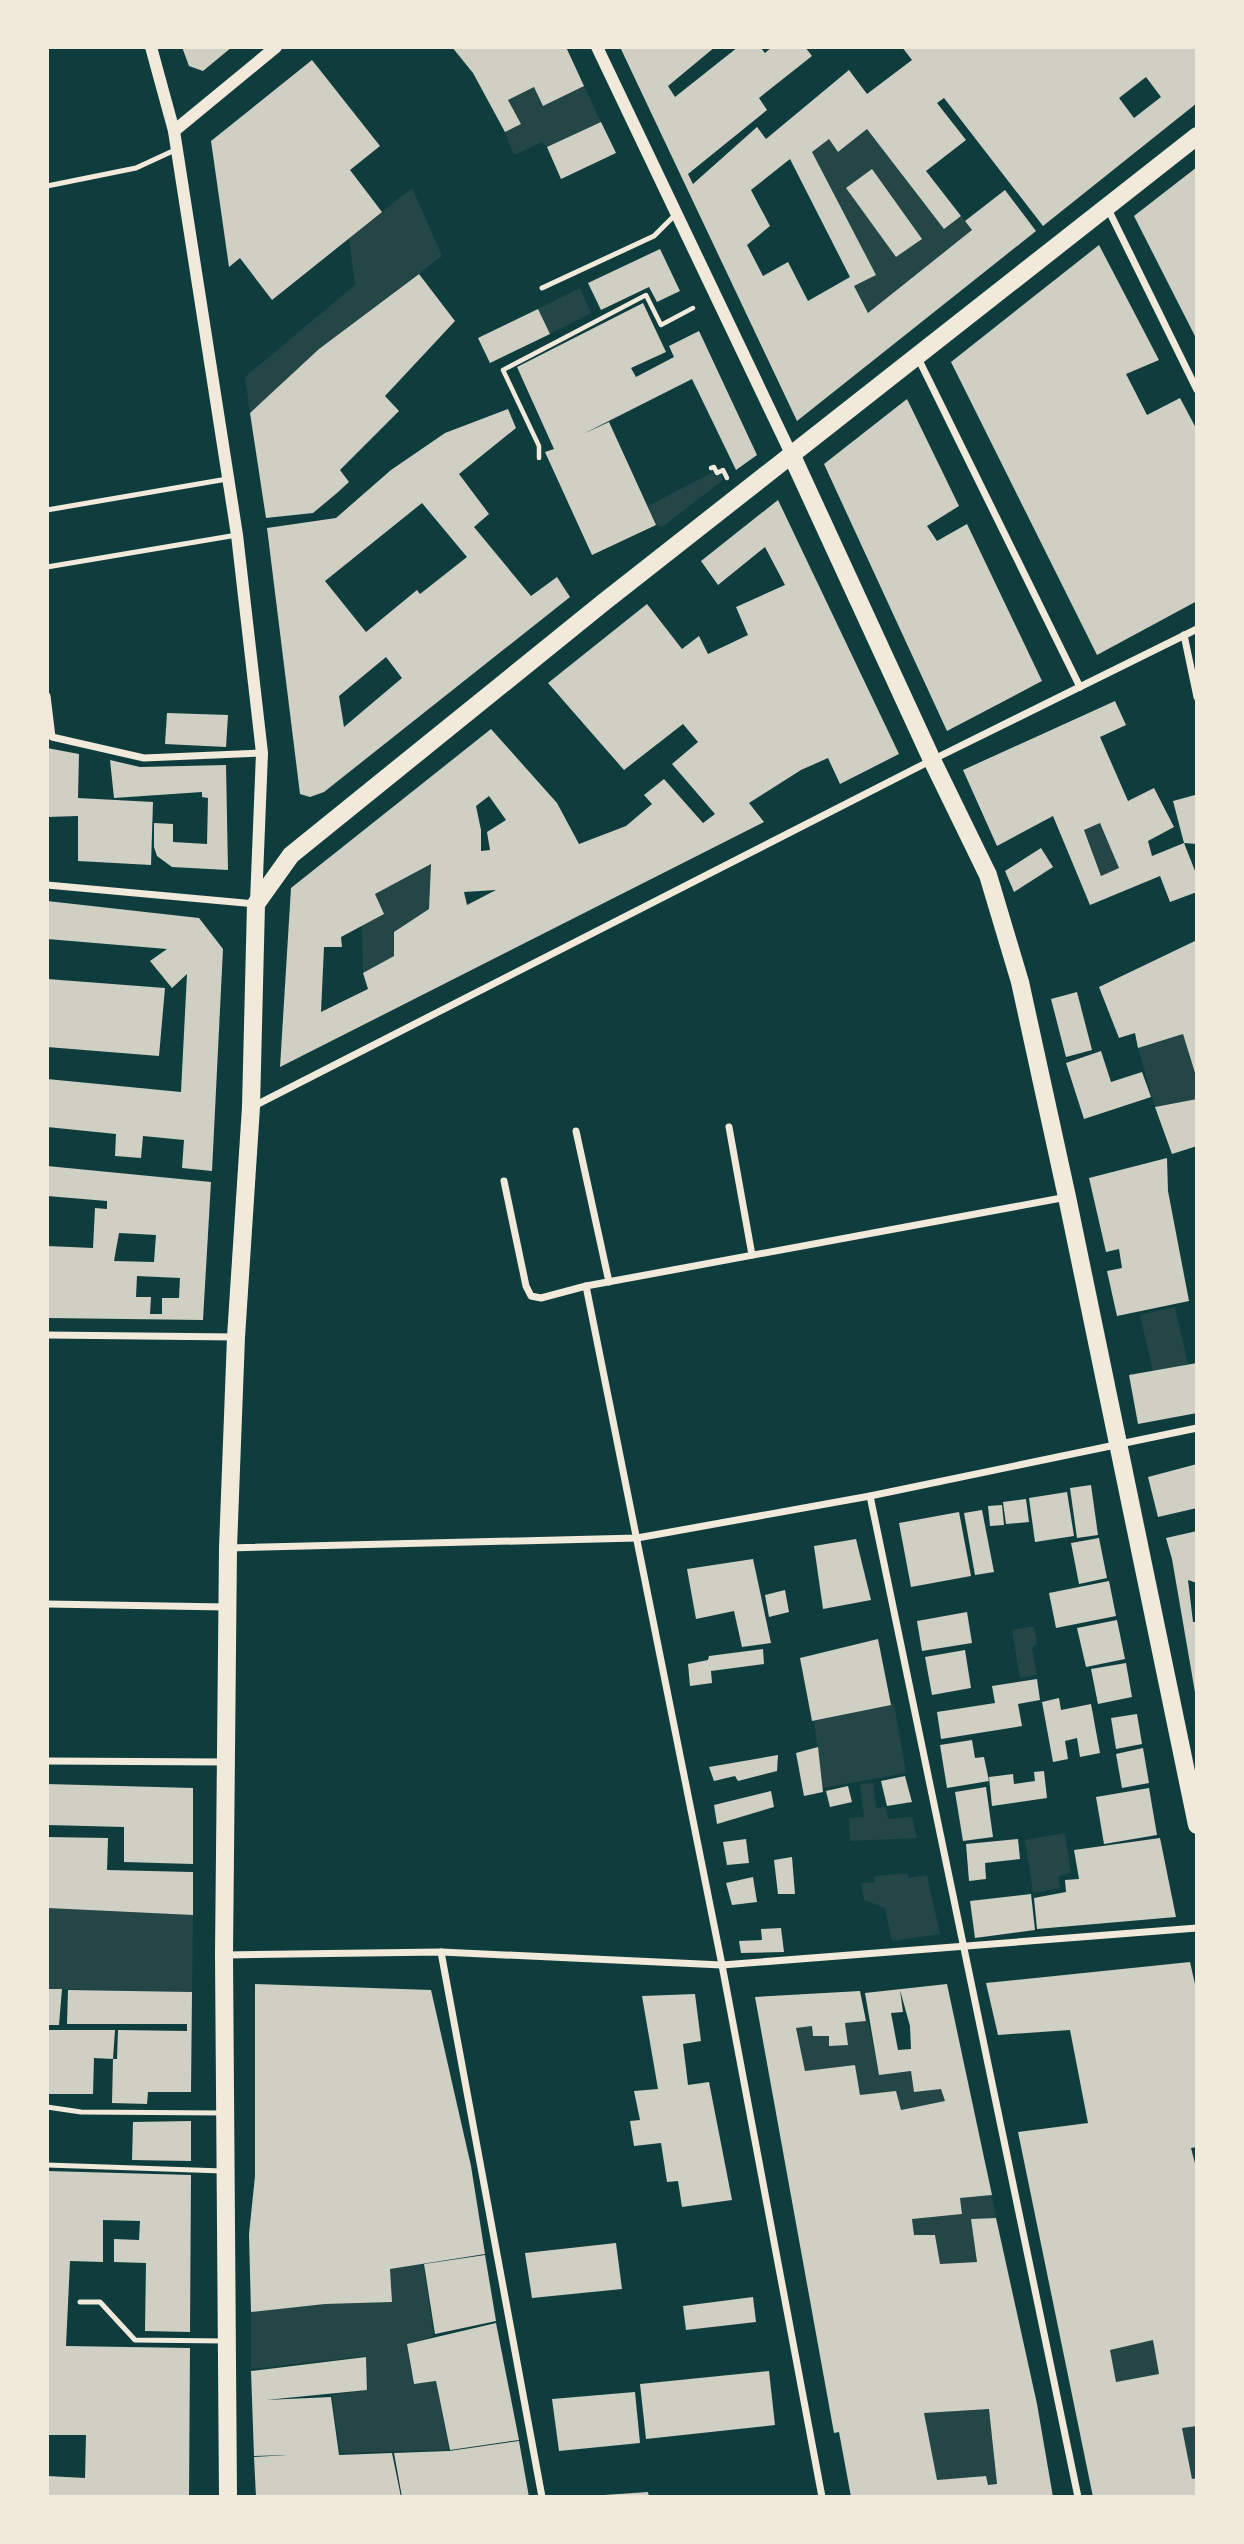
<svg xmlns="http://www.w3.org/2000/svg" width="1244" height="2544" font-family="'Noto Sans',sans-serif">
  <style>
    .green { fill: #244646; fill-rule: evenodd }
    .building { fill: #cfcfc3; fill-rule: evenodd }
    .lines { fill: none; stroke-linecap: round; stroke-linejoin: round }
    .path { stroke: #f1e9da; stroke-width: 4.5 }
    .service { stroke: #f1e9da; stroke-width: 5 }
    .minor { stroke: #f1e9da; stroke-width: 7 }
    .tertiary { stroke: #f1e9da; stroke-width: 12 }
    .primary { stroke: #f1e9da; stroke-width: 18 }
  </style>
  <rect width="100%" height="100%" fill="#0f3d3e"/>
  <g class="green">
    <polygon points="584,86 601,122 547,147 542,142 514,155 505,132 521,124 508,100 534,87 543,106"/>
    <path d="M867,129L944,229L961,216L972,230L868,313L854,286L876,275L812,152L829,139L839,152ZM846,188L921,238L896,257Z"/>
    <polygon points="412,188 442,256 319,349 250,413 245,377 355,285 349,238"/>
    <polygon points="580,288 591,313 550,334 538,309"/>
    <polygon points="713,472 715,477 721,474 723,480 662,527 656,525 648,506"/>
    <polygon points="1100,823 1119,868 1101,876 1084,830"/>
    <polygon points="431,864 429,909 394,932 394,956 363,973 362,925 375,894"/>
    <polygon points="1183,1034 1197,1074 1197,1099 1155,1107 1138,1048"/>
    <polygon points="1175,1307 1188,1364 1153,1372 1140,1315"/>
    <polygon points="1034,1626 1037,1643 1032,1648 1037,1675 1020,1678 1012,1630"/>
    <polygon points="894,1704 906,1773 823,1788 814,1721"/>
    <polygon points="873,1783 876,1808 886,1807 888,1819 912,1817 917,1838 850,1841 849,1818 864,1817 860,1784"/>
    <polygon points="1065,1833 1071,1873 1058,1876 1060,1888 1033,1893 1025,1840"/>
    <polygon points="907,1873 909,1878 927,1875 940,1934 892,1941 885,1908 864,1900 861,1883 875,1882 875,1876"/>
    <polygon points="47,1908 193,1915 192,1992 47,1989"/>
    <polygon points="868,2021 879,2075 911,2071 914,2092 941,2089 945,2101 901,2110 896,2092 860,2095 855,2065 805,2071 796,2028 812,2026 813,2036 829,2036 848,2045 845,2023"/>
    <polygon points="992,2195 996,2218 971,2219 977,2262 940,2264 935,2235 914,2235 912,2219 962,2214 960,2198"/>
    <polygon points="423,2263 434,2336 407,2344 413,2384 436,2382 449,2450 340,2453 332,2395 368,2390 366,2356 251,2369 251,2312 325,2304 391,2302 390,2269"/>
    <polygon points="1153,2340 1159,2374 1116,2382 1110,2350"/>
    <polygon points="989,2409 997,2484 988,2485 985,2476 937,2480 924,2413"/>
    <polygon points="1197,2426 1197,2478 1192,2479 1182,2428"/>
  </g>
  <g class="building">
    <polygon points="182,47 232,47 203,71 189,66"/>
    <polygon points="452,47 566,47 584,86 543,106 534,87 508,100 521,124 505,132 473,73"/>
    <path d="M620,47H715L668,86L675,97L738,47H760L765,53L772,47H805L812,56L759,98L767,110L688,174L693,184L757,127L766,139L849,70L867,94L912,60L902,47H1197V103L1043,226L944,98L937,103L966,140L926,171L961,216L944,229L867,129L838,152L829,139L812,152L876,275L854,286L868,313L972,230L965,221L1005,190L1036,231L797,421ZM1146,77L1161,97L1134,118L1119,98ZM790,159L850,277L808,301L788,262L763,276L747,245L770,226L751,190Z"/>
    <polygon points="312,60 380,146 350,170 382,212 272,300 240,258 229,267 211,141"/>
    <polygon points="601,122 616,153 561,179 547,147"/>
    <polygon points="1197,167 1197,340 1134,216"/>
    <polygon points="872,169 922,239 896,257 846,188"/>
    <polygon points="1099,245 1159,360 1126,374 1147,415 1180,398 1197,430 1197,601 1097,655 951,362"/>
    <polygon points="660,249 680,291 657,302 649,287 601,310 588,283"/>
    <polygon points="419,274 455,321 385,396 399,411 340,470 349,482 337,493 313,513 266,518 250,413 319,349"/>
    <polygon points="643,303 666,352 631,368 636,377 674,357 669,346 699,331 757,455 736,470 692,379 583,434 609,422 656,525 592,555 545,452 554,449 517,367"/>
    <polygon points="538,309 550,334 490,363 478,338"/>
    <polygon points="907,399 959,506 927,526 937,541 967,524 1042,681 947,731 824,464"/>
    <path d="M508,409L516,428L459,474L489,514L474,527L531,596L557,577L570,597L324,792L310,797L300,794L267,528L336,518L391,470L445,433ZM422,503L467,557L420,594L417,590L366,632L325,581ZM386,657L402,678L344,727L339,696Z"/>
    <path d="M778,500L899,754L840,784L828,758L801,770L749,803L764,822L280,1067L291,888L491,729L557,803L579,844L626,826L652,804L644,795L664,779L703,823L715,814L672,764L698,742L683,724L624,770L548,683L647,604L682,649L699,636L708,654L748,635L736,607L785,585L765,547L718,585L701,561ZM489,796L506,820L487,832L490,850L481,851V830L476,806ZM431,864L429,909L394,932V956L363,973L368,989L321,1012L324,947H342L341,937L384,914L375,894ZM496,890L467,905L464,892Z"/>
    <path d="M1115,701L1126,725L1100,737L1128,801L1154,788L1174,827L1148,841L1152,856L1184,843L1197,876V892L1170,902L1160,876L1090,905L1053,816L997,846L963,770ZM1100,823L1119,868L1101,876L1084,830Z"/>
    <polygon points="167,713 228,715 226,747 165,744"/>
    <polygon points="47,748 79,754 78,798 153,802 151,865 78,861 78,816 47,817"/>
    <polygon points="110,760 140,767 226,765 228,870 172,867 157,856 154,847 154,823 173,824 173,842 207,844 208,798 202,797 202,792 114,798"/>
    <polygon points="1195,795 1197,844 1184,843 1173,801"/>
    <polygon points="1041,848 1053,867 1014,892 1005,871"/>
    <polygon points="47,901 199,918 223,949 212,1171 182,1168 184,1140 143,1136 141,1158 115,1156 116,1134 47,1127 47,1079 181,1092 187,974 172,988 150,961 167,949 47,939"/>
    <polygon points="1197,940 1197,1076 1196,1076 1183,1034 1138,1048 1135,1033 1119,1038 1099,987"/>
    <polygon points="47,979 165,988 159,1056 47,1047"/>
    <polygon points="1077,992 1092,1050 1066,1057 1051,999"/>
    <polygon points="1101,1051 1111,1082 1142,1072 1151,1097 1084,1119 1066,1063"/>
    <polygon points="1197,1099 1197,1146 1172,1154 1155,1107"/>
    <polygon points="1167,1158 1168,1191 1189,1301 1117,1316 1107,1271 1122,1268 1119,1249 1106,1252 1089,1178"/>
    <path d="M47,1166L211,1182L203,1320L47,1318V1246L93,1248L95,1208L107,1209V1201L47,1196ZM119,1233L156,1235L154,1262L114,1261ZM137,1276L180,1278L179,1298H162V1314H150L151,1297H136Z"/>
    <polygon points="1197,1363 1197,1413 1138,1424 1129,1375"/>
    <polygon points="1197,1464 1197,1508 1158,1517 1148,1477"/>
    <polygon points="1091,1485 1098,1535 1077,1538 1070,1488"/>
    <polygon points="1067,1492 1074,1536 1035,1542 1029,1498"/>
    <polygon points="1026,1499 1029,1522 1006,1524 1003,1502"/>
    <polygon points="1002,1505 1004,1525 990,1526 988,1506"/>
    <polygon points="982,1510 994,1572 975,1575 964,1513"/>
    <polygon points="959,1512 971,1576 911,1587 899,1523"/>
    <polygon points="1197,1531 1197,1583 1188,1580 1193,1622 1197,1622 1196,1698 1172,1559 1166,1538"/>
    <polygon points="1099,1538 1107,1578 1079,1584 1071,1543"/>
    <polygon points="856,1539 871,1600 823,1609 814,1546"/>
    <polygon points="753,1559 771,1643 742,1647 734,1611 696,1619 687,1569"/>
    <polygon points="1109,1581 1116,1616 1056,1628 1049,1593"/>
    <polygon points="785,1590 789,1612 769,1617 765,1595"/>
    <polygon points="967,1612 972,1643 922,1651 917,1621"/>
    <polygon points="1117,1620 1125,1659 1086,1667 1077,1628"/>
    <polygon points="878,1639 891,1705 812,1721 800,1658"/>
    <polygon points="763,1649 764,1664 711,1671 712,1683 690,1686 688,1664 708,1660 709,1656"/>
    <polygon points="965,1650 971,1688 932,1695 925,1657"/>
    <polygon points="1126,1663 1132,1697 1098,1704 1091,1669"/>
    <polygon points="1037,1679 1040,1700 1018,1704 1022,1726 941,1739 937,1712 995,1703 992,1686"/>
    <polygon points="1059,1698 1061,1710 1091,1704 1100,1753 1080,1757 1077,1738 1065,1741 1068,1759 1053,1762 1042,1702"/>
    <polygon points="1137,1714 1142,1744 1116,1749 1111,1718"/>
    <polygon points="972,1740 975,1758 984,1757 989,1781 947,1788 940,1745"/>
    <polygon points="818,1747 823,1792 804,1796 796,1753"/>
    <polygon points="1143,1748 1149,1783 1122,1788 1116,1754"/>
    <polygon points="778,1755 777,1771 738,1781 735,1776 714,1781 709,1767"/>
    <polygon points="1044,1771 1047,1798 992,1806 989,1777 1013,1774 1014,1784 1035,1781 1034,1772"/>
    <polygon points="905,1776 912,1802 887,1806 881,1781"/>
    <polygon points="47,1784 193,1788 193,1864 124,1862 124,1827 47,1825"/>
    <polygon points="848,1786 852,1802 830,1807 826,1791"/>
    <polygon points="986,1787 993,1837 963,1841 955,1792"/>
    <polygon points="1149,1788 1157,1835 1104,1844 1096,1797"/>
    <polygon points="771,1791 774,1807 717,1824 714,1805"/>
    <polygon points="47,1837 108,1838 107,1870 193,1872 193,1915 47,1908"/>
    <polygon points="1160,1838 1176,1917 1037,1929 1034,1898 1066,1892 1065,1880 1079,1879 1074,1850"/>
    <polygon points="746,1839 749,1863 727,1865 723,1842"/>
    <polygon points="1018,1839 1020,1859 985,1863 986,1879 969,1881 966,1844"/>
    <polygon points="792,1857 795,1894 778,1894 774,1860"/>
    <polygon points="753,1877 757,1902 732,1905 726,1883"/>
    <polygon points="1031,1894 1035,1930 975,1938 970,1901"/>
    <polygon points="781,1928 784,1952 741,1953 739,1941 762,1940 761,1929"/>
    <path d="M1190,1962L1197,1993V2147L1191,2148L1197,2171V2426L1182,2428L1192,2479L1197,2478V2497H1093L1018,2132L1088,2123L1070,2030L998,2035L986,1983ZM1153,2340L1159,2374L1116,2382L1110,2350Z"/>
    <polygon points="255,1984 431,1990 471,2166 485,2254 390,2269 392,2302 325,2304 251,2312 249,2234 255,2176"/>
    <path d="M947,1984L992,2195L960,2198L962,2214L912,2219L914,2235H935L940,2264L977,2262L971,2219L996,2218L1037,2404L1053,2497H851L839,2432L834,2433L755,1997L860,1991L866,2021L845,2023L848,2045L829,2046V2036H813L812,2026L796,2028L805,2071L855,2065L860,2095L896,2091L901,2110L945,2101L941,2089L914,2092L911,2071L879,2075L865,1993ZM900,1990L910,2026L911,2049L898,2050L891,2013L903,2012ZM989,2409L997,2484L988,2485L986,2476L937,2480L924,2413Z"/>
    <polygon points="47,1989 62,1989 59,2025 47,2025"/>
    <polygon points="68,1990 192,1992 191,2092 148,2092 147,2104 112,2103 113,2059 117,2059 118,2030 187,2031 187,2024 67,2024"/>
    <polygon points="695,1994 701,2041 683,2044 688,2085 709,2082 732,2200 682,2207 678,2181 667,2182 661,2143 634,2146 630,2121 640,2120 634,2091 658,2089 642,1996"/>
    <polygon points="47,2030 115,2030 113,2059 94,2058 93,2094 47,2094"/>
    <polygon points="191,2121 191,2161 132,2160 133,2122"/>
    <polygon points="47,2171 191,2175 190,2332 145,2331 146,2263 114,2262 114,2239 139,2240 140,2221 103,2220 103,2262 70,2261 66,2346 190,2348 189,2497 47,2497 47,2476 85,2478 86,2435 47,2435"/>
    <polygon points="616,2243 622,2289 532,2298 525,2253"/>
    <polygon points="485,2255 496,2321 435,2334 424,2264"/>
    <polygon points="753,2297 756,2322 686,2330 683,2306"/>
    <polygon points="496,2323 519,2440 450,2450 436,2381 414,2384 407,2344"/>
    <polygon points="366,2357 367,2390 266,2400 331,2397 339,2455 392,2453 401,2497 256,2497 254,2457 287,2455 254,2456 251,2371"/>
    <polygon points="769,2371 775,2425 646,2439 640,2384"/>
    <polygon points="635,2392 640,2443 559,2451 552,2399"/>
    <polygon points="519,2441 529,2497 402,2497 394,2453 449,2451"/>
    <polygon points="648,2492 649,2497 604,2497 604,2495"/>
  </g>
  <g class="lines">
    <g class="path">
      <polyline points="539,458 539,446 503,370 646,295 661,325 693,308"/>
      <polyline points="711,468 714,467 717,473 723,470 727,478"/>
    </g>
    <g class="service">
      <polyline points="47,186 136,168 175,150"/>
      <polyline points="542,288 654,236 675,215"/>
      <polyline points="47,510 227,479"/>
      <polyline points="47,567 237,535"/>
      <polyline points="47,2107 81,2112 222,2113"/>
      <polyline points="47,2165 223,2171"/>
      <polyline points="80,2302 100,2302 135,2340 225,2341"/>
    </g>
    <g class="minor">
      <polyline points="1108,209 1197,390"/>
      <polyline points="918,358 1080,687"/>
      <polyline points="1184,635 1197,697"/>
      <polyline points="47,696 52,737 144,758 262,753"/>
      <polyline points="47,885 256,904"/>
      <polyline points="252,1107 932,760 1197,629"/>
      <polyline points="729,1127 752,1255"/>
      <polyline points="576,1131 609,1282"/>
      <polyline points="504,1181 526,1286 531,1296 541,1298 586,1286 1067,1197"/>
      <polyline points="586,1286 722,1965 822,2497"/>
      <polyline points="47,1335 236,1337"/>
      <polyline points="870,1496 1078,2497"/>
      <polyline points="228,1548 637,1538 870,1496 1197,1428"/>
      <polyline points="47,1604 226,1607"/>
      <polyline points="47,1761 224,1762"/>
      <polyline points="441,1952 542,2497"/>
      <polyline points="226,1955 441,1952 722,1965 1197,1928"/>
    </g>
    <g class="tertiary">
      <polyline points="151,47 174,131 237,535 262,753 256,902"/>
      <polyline points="597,47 792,456"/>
      <polyline points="174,131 276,47"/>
    </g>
    <g class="primary">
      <polyline points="792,456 932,760 988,875 1020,982 1067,1197 1197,1825"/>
      <polyline points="228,2497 224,1955 228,1548 236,1337 251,1107 256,904 291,855 604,602 1197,136"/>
    </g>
  </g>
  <rect width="1244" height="2544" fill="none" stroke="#f1e9da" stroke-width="98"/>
</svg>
